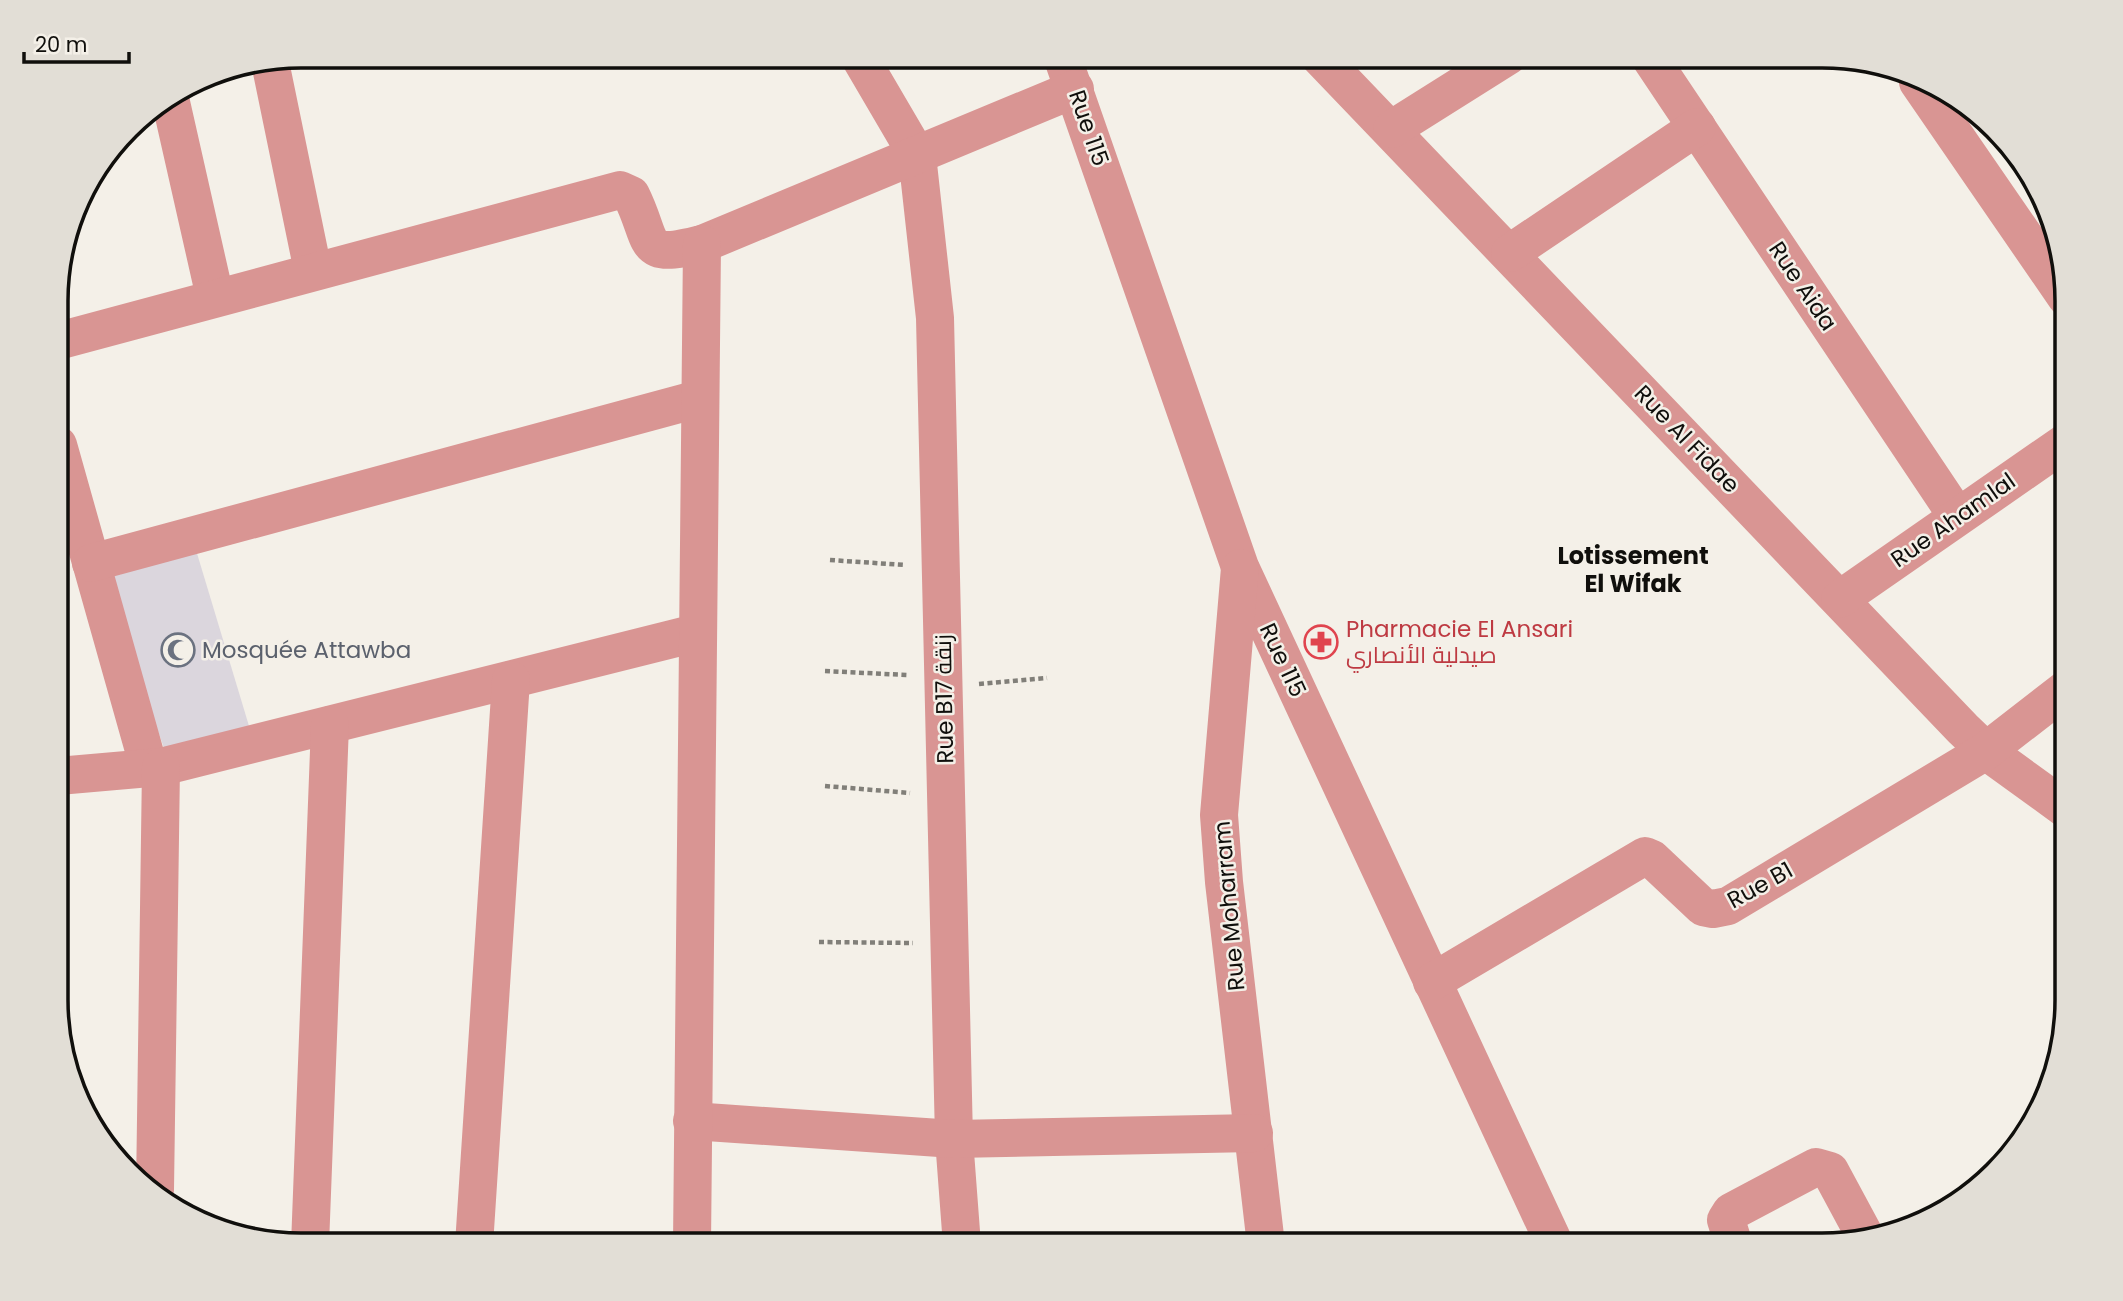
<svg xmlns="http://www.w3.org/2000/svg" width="2123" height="1301" font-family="Poppins,Cairo,sans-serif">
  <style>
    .building { fill: #dbd6dd }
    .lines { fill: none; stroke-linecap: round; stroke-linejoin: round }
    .path { stroke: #817f79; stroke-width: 4.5; stroke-dasharray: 5 3.5; stroke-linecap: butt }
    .minor { stroke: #d99593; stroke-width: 38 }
    .labels { text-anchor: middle; stroke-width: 5; stroke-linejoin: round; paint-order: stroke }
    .street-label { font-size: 23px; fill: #100f0c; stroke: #f4f0e8 }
    .health-label { font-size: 23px; fill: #be3a42; stroke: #f4f0e8; text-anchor: start }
    .worship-label { font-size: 23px; fill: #5b616d; stroke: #f4f0e8; text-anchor: start }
    .neighbourhood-label { font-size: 24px; font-weight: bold; fill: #100f0c; stroke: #f4f0e8 }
    .rim { fill: none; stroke: #100f0c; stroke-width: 3.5 }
  </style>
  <rect width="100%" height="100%" fill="#f4f0e8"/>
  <polygon class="building" points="196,550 249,726 164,748 102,575"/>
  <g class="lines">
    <g class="path">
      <polyline points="830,560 905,565"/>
      <polyline points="825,671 907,675"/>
      <polyline points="979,684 1047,678"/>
      <polyline points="825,786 910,793"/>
      <polyline points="819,942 913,943"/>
      <polyline points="728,1244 741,1245"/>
    </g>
    <g class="minor">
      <polyline points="859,56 917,155 935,318 954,1139 962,1245"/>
      <polyline points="1062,56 1240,567 1555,1245"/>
      <polyline points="1319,56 1963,729 1986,751 2066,809"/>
      <polyline points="1649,56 1957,516"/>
      <polyline points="270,62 313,271"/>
      <polyline points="1918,82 2066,297"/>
      <polyline points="170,98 215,297"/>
      <polyline points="1392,129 1508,56"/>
      <polyline points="1510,253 1697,127"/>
      <path d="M58,341L620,190L631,195C655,243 638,260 702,244L1075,89"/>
      <polyline points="58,445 149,768"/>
      <polyline points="91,563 698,399"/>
      <polyline points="1240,568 1219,815 1224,882 1266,1245"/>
      <polyline points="1840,599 2066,442"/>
      <polyline points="58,776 161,767 696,633"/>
      <polyline points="1432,982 1645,856 1652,859 1703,907 1713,909 1728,906 1986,751 2066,689"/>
      <polyline points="692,1121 954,1139 1254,1133"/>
      <polyline points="155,1190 161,767"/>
      <polyline points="310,1245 330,725"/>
      <polyline points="474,1245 511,680"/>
      <polyline points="692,1245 702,244"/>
      <polyline points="1734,1245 1726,1220 1731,1212 1816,1167 1830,1171 1865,1236"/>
    </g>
  </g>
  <defs>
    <symbol id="pharmacy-ring" viewBox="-11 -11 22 22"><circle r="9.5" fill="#f4f0e8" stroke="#e0444e" stroke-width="1.5"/><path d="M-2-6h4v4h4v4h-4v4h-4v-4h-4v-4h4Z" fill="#e0444e"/></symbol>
    <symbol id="mosque-ring" viewBox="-11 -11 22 22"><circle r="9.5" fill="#f4f0e8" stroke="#6b7280" stroke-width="1.5"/><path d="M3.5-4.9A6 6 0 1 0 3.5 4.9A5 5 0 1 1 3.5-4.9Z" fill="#6b7280"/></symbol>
  </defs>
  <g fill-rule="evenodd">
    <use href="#pharmacy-ring" x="1302" y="623" width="38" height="38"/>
    <use href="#mosque-ring" x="159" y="631" width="38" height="38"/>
  </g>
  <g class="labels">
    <g class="street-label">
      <text transform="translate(1089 128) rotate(71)" y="8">Rue 115</text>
      <text transform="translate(1803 286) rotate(56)" y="8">Rue Aida</text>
      <text transform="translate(1687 439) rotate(46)" y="8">Rue Al Fidae</text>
      <text transform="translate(1953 520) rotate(-35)" y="8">Rue Ahamlal</text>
      <text transform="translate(1283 660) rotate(65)" y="8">Rue 115</text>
      <text transform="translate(944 699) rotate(-91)" y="8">Rue B17 زنقة</text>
      <text transform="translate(1760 885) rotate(-29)" y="8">Rue B1</text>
      <text transform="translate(1229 906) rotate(-95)" y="8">Rue Moharram</text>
    </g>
    <g class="health-label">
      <text x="1346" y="637">Pharmacie El Ansari<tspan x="1346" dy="26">صيدلية الأنصاري</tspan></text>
    </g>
    <g class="worship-label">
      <text x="202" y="658">Mosquée Attawba</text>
    </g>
    <g class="neighbourhood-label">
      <text x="1633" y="564">Lotissement<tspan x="1633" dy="28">El Wifak</tspan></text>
    </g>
  </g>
  <path d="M0 0H2123V1301H0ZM301 68H1822A233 233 0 0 1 2055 301V1000A233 233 0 0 1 1822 1233H301A233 233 0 0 1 68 1000V301A233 233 0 0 1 301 68Z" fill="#e2ded6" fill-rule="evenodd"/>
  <path class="rim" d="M301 68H1822A233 233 0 0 1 2055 301V1000A233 233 0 0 1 1822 1233H301A233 233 0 0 1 68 1000V301A233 233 0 0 1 301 68Z"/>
  <path d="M24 52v10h105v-10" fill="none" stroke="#100f0c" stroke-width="3.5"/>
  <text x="35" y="52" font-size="21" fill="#100f0c" stroke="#f4f0e8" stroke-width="5" paint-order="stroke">20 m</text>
</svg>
